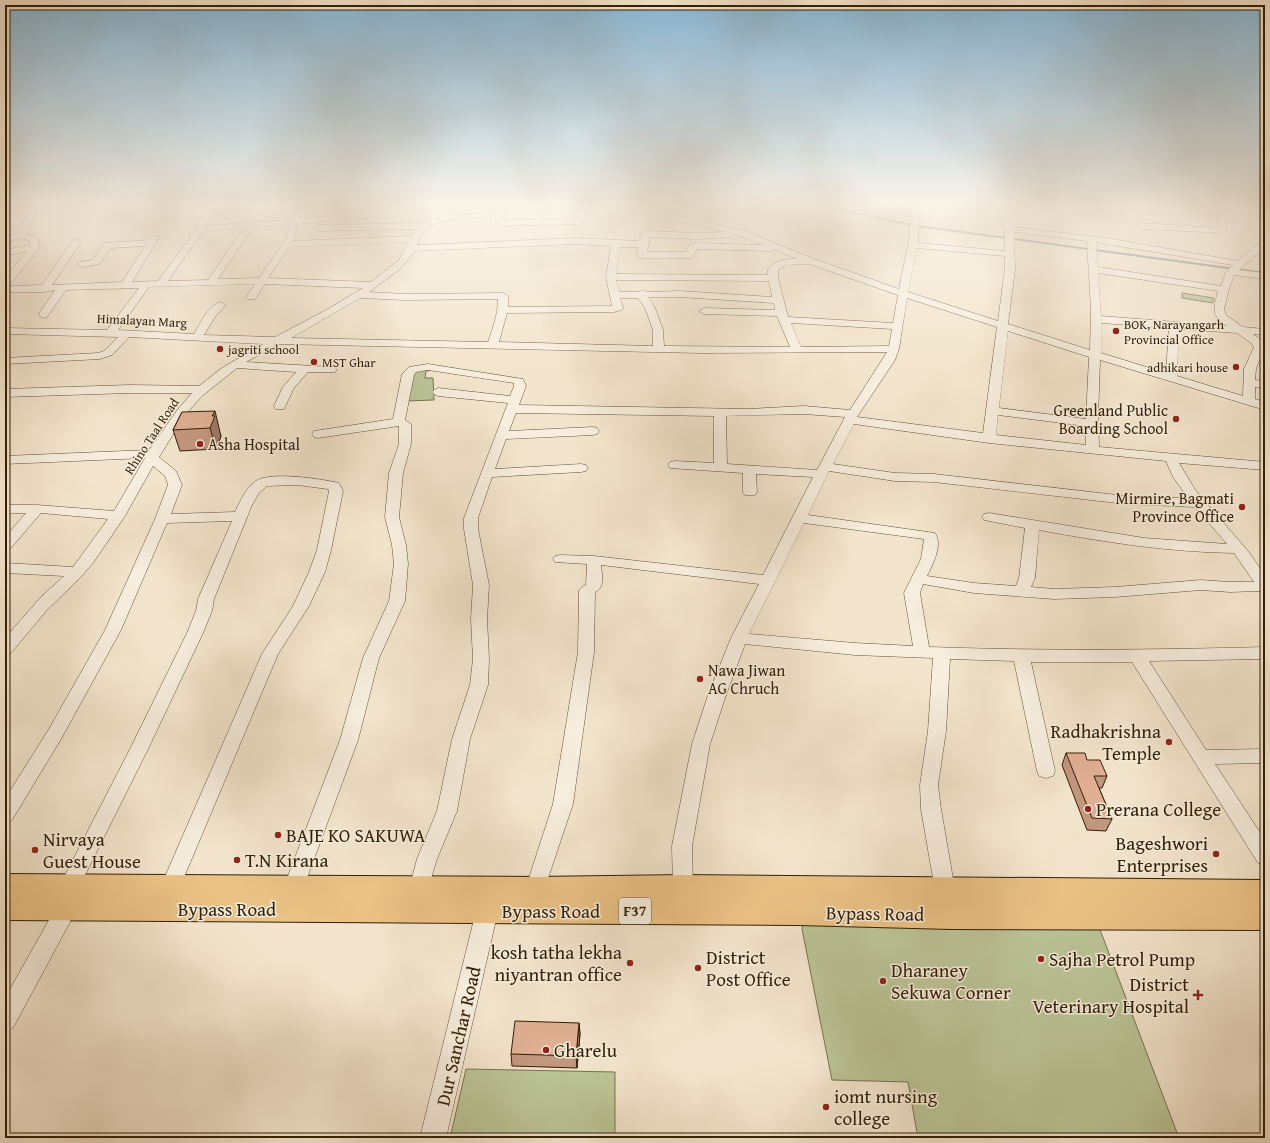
<svg xmlns="http://www.w3.org/2000/svg" width="1270" height="1143" font-family="'Gentium Book Plus',serif">
  <style>
    .green { fill: #bbc598; stroke: #77724e }
    .lines { fill: none; stroke-linecap: round; stroke-linejoin: round }
    .stream { stroke: #727e73; stroke-width: 2 }
    .minor-casing { stroke: #635037; stroke-width: 1 }
    .highway-casing { stroke: #331f05; stroke-width: 2 }
    .minor { fill: #f7eede; fill-rule: evenodd }
    .highway { fill: #eac286; fill-rule: evenodd }
    .wall { fill: #c2977f; stroke: #331f05 }
    .shaded-wall { fill: #9e7b68; stroke: #331f05 }
    .building { fill: #e1b094; stroke: #331f05 }
    .poi-dot { fill: #8f2418; stroke: #f7eede; stroke-width: 1.5 }
    .labels { text-anchor: middle; stroke-width: 3; stroke-linejoin: round; paint-order: stroke }
    .far-street-label { font-size: 13px; fill: #331f05; stroke: #f7eede }
    .far-poi-label { font-size: 13px; fill: #331f05; stroke: #f7eede; text-anchor: start }
    .shield { fill: #f7eede; stroke: #6e5d46; stroke-width: 1 }
    .shield-label { font-size: 15px; font-weight: bold; fill: #331f05 }
    .poi-label { font-size: 16px; fill: #331f05; stroke: #f7eede; text-anchor: end }
    .near-poi-label { font-size: 19px; fill: #331f05; stroke: #f7eede; text-anchor: start }
    .near-street-label { font-size: 19px; fill: #331f05; stroke: #f7eede }
  </style>
  <rect width="100%" height="100%" fill="#f3e5cd"/>
  <filter id="stains"><feTurbulence type="fractalNoise" baseFrequency=".005" numOctaves="4"/><feColorMatrix values="0 0 0 0 .2 0 0 0 0 .09 0 0 0 0 .02 0 0 0 .5 -.17"/></filter>
  <radialGradient id="worn" r=".72"><stop offset=".6" stop-color="#630" stop-opacity="0"/><stop offset="1" stop-color="#630" stop-opacity=".3"/></radialGradient>
  <g class="green">
    <polygon points="1182,293 1214,298 1213,303 1182,298"/>
    <polygon points="419,369 436,370 426,371 425,378 433,378 434,400 406,401 415,371"/>
    <polygon points="803,922 1099,927 1179,1138 918,1138 908,1082 832,1080 802,929"/>
    <polygon points="466,1069 615,1072 615,1138 450,1138"/>
  </g>
  <g class="lines">
    <polyline class="stream" points="829,207 910,225 1265,273"/>
    <defs>
      <g id="minor">
        <path d="M31,207H39L26,234L37,237L40,247L9,286L42,285L73,240L76,239L81,242L52,285L122,282L145,246L111,248L99,264L82,267L77,264L79,262L93,260L105,243L149,240L152,236L155,235L159,238L132,282L158,281L195,231L202,214L207,207H215L205,226L290,220V213H269L268,211L272,208H297L298,219L363,212L367,215L363,218L298,224L293,241L412,236L416,229L317,231L313,228L317,225L421,223L431,219L443,217L483,213L493,207H527L523,210H505L504,220L582,218L586,221L582,224L502,226L496,221V213C478,222 437,217 426,229C421,233 419,240 417,245L576,238L639,241L642,234L646,231L698,233L725,232L628,209L627,207H641L745,231L814,259L899,289L908,245L912,207H920L918,243L1005,251V229L997,213V207H1005V213L1012,227L1106,238L1238,261L1262,240L1265,239V247L1239,270L1265,273V279L1234,275L1229,289L1224,309L1226,315L1243,327L1265,329V335L1253,334L1260,339L1264,347L1256,369L1255,380L1265,381V387H1255V399L1265,402V410L1100,360L1098,418L1099,447L1265,462V470L1179,463L1196,491L1248,551L1262,571L1265,575V593L1259,591L1230,592L1201,590L1115,597L1054,599L974,593L923,584L920,593L929,647C1041,651 1153,650 1265,647V659L1149,661L1206,750L1265,749V763L1215,764L1265,840V865L1258,863L1132,662H1031L1055,771L1053,776L1046,778L1039,776L1037,771L1014,661L950,659L946,731L938,785L941,809L956,896L953,902L946,905L939,902L936,896L921,809L920,785L928,731L933,658L855,655L745,644L726,695L710,744L692,846L693,888L690,894L683,897L676,894L673,888L672,846L692,744L708,695L731,638L759,584L601,565C602,575 605,588 595,592L594,652L573,804L542,896L535,899L528,896L525,890L553,804L578,652L579,590L582,587L586,585L587,564L555,562L553,559L555,556L560,555L594,556L763,575L813,477L756,474L757,492L755,495H745L743,492V473L670,468L668,465L670,462L675,461L714,463V416L516,413L509,431L593,427L597,428L599,431L597,434L593,435L506,439L495,469L581,464L586,465L588,468L586,471L581,472L492,477L478,518V529L489,585L487,619L489,659L488,685L470,739L457,811L437,859L426,895L419,898L412,895L409,889L417,859L437,811L452,739L470,685L473,659L471,619L473,585L464,529V518L508,403L438,396L434,394L432,392L434,390L438,388L510,396L514,386V383L428,370L416,372L414,375L405,420L411,424V444L403,473L399,517L406,545L408,564L405,601L379,658L358,740L303,889L300,895L293,898L286,895L283,889L340,740L363,658L389,601L394,564L392,545L385,517L389,473L399,444V426L318,438L314,437L312,434L314,431L393,419L402,374L409,367L428,364L523,379L526,386L519,405L748,409L804,406L850,410L887,352L701,353L279,344L246,362L331,367L335,368L337,370L335,372H308L294,388L284,409H276L274,406L283,387L296,372L237,368L202,396L186,414L159,457L176,471L182,485L171,514L235,512C240,501 246,488 256,481C271,471 321,479 339,483L343,491L331,550L325,572L309,606L278,654L177,894L170,897L163,894L160,888L262,654L293,606L309,572L317,550L329,491L328,489L297,485L267,486L259,493L252,505L214,599L212,611L203,633L149,747L79,887L70,922L13,1028L5,1031V998L49,920L59,887L131,747L187,633L196,611L198,599L232,521L167,523L121,630L61,739L12,820L5,823V799L49,729L105,630L155,519L168,485L165,476L153,466L125,516L93,563L79,579L46,611L11,653L5,655V638L41,597L64,576L5,573V563L73,567L108,519L41,513L10,549L5,550V537L26,513H5V505H37L114,511L145,458L5,464V456L149,450L178,409L192,393H130L5,397V389L130,385L199,386L222,368L263,344L129,337L112,355L100,359L5,364V358L98,353L104,351L118,337L5,334V328L107,330L139,288L66,290L47,317L43,318L38,315L55,290L44,292H5V278L27,251L5,256V250L30,245V241L21,238L5,242V236L17,233ZM290,225L286,239L259,278L218,279L249,233L245,230L242,231L208,280L168,281L203,231ZM1014,232L1087,241L1091,309L1090,350L1008,324L1015,269ZM735,234L764,245L693,243L690,244L686,252H647L650,237L698,239L731,237ZM409,242L399,260L371,282L268,278L289,247ZM1096,242L1106,244L1233,265L1226,272L1221,286L1098,267ZM576,244L611,246L606,277L612,306L508,307V296L503,293L405,294L369,292L400,269L415,251ZM620,247H638L637,255L642,258H690L693,257L697,249L770,251L774,249L797,259C786,259 775,260 768,269V275L616,274ZM917,248L1005,256V269L998,321L908,292ZM809,264L898,295L893,323L788,317L778,278V270L786,265ZM1098,273L1218,291C1214,308 1210,315 1227,326L1101,316ZM616,280L769,281L772,297L679,291L647,292L643,290L639,292H619ZM255,284L246,297L247,299H255L265,284L363,288L328,309L275,337L204,335L215,317L226,305L221,302C208,305 200,324 194,334L118,330L149,287ZM648,297H679L774,303L775,310L704,308L699,311L704,314L777,316L790,347L664,346L663,330L655,308ZM360,298L405,300L498,299C498,314 493,328 488,342L291,338ZM620,298H638L645,308L653,330V346L499,342L507,313L614,312L622,310L623,308ZM907,298L997,327L983,433L857,417L895,360L899,349ZM791,323L892,329L889,346L801,347ZM1101,323L1169,328L1166,373L1101,353ZM1179,329L1237,333L1251,343L1254,347L1244,369L1243,396L1177,376ZM1008,331L1089,357L1086,419L999,408ZM804,414L845,417L817,470L727,464L726,416ZM998,415L1086,426V445L996,435ZM854,424L989,443L1166,461L1173,477L1188,498L1126,496L934,474L895,473L833,464ZM829,471L895,481L934,482L1126,504L1195,507L1227,544L1144,538L989,513L984,514L982,517L984,520L1025,528L1019,578L1016,586L974,583L927,576C933,564 943,545 935,533L808,515ZM804,523L924,539L921,559L904,593L913,646L855,643L749,634ZM1039,530C1104,542 1168,552 1234,553L1254,582H1230L1201,580L1115,587L1054,589L1031,587L1035,578Z"/>
        <polygon points="1213,207 1221,207 1227,225 1225,233 1141,229 1137,226 1141,223 1218,228 1219,225"/>
        <polygon points="487,902 494,905 498,911 446,1138 420,1138 476,911 480,905"/>
      </g>
      <polygon id="highway" points="5,874 535,877 683,875 1265,880 1265,930 951,929 798,925 5,920"/>
    </defs>
    <use href="#minor" class="minor-casing"/>
    <use href="#highway" class="highway-casing"/>
    <use href="#minor" class="minor"/>
    <use href="#highway" class="highway"/>
  </g>
  <g class="wall">
    <polygon points="182,412 220,432 220,433 221,436 216,449 180,451 173,430"/>
    <polygon points="1066,753 1087,760 1107,776 1102,788 1099,788 1112,819 1106,831 1087,830 1062,765"/>
    <polygon points="579,1023 580,1034 577,1068 512,1066 511,1054"/>
  </g>
  <g class="shaded-wall">
    <polygon points="215,411 220,432 220,433 221,436 216,449 210,428 212,416"/>
    <polygon points="579,1023 580,1034 577,1068 576,1056"/>
  </g>
  <g class="building">
    <polygon points="215,411 212,416 215,416 210,428 173,430 182,412"/>
    <polygon points="1066,753 1085,753 1087,760 1100,760 1107,776 1094,776 1112,819 1092,818"/>
    <polygon points="515,1021 579,1023 576,1056 511,1054"/>
  </g>
  <linearGradient id="sky" x2="0" y2="1"><stop stop-color="#89b8d7"/><stop offset="0.56" stop-color="#faf3e8"/><stop offset="1" stop-color="#faf3e8" stop-opacity="0"/></linearGradient>
  <rect width="1270" height="367" fill="url(#sky)"/>
  <g class="poi-dot">
    <circle cx="1116" cy="331" r="4"/>
    <circle cx="220" cy="349" r="4"/>
    <circle cx="314" cy="362" r="4"/>
    <circle cx="1236" cy="367" r="4"/>
    <circle cx="1176" cy="419" r="4"/>
    <circle cx="200" cy="444" r="4"/>
    <circle cx="1242" cy="507" r="4"/>
    <circle cx="700" cy="679" r="4"/>
    <circle cx="1169" cy="742" r="4"/>
    <circle cx="1088" cy="809" r="4"/>
    <circle cx="278" cy="835" r="4"/>
    <circle cx="35" cy="850" r="4"/>
    <circle cx="1216" cy="854" r="4"/>
    <circle cx="237" cy="860" r="4"/>
    <circle cx="1041" cy="959" r="4"/>
    <circle cx="630" cy="963" r="4"/>
    <circle cx="698" cy="968" r="4"/>
    <circle cx="883" cy="981" r="4"/>
    <path d="M1196 989h4v4h4v4h-4v4h-4v-4h-4v-4h4z"/>
    <circle cx="546" cy="1050" r="4"/>
    <circle cx="826" cy="1107" r="4"/>
  </g>
  <g class="labels">
    <g class="far-street-label">
      <text transform="translate(142 320) rotate(3)" y="5">Himalayan Marg</text>
      <text transform="translate(151 436) rotate(-57)" y="5">Rhino Taal Road</text>
    </g>
    <g class="far-poi-label">
      <text x="1124" y="329">BOK, Narayangarh<tspan x="1124" dy="15">Provincial Office</tspan></text>
      <text x="228" y="354">jagriti school</text>
      <text x="322" y="367">MST Ghar</text>
      <text x="1228" y="372" text-anchor="end">adhikari house</text>
    </g>
    <rect class="shield" x="619" y="898" width="32" height="26" rx="3"/>
    <g class="shield-label">
      <text x="635" y="916">F37</text>
    </g>
    <g class="poi-label">
      <text x="1168" y="416">Greenland Public<tspan x="1168" dy="18">Boarding School</tspan></text>
      <text x="208" y="450" text-anchor="start">Asha Hospital</text>
      <text x="1234" y="504">Mirmire, Bagmati<tspan x="1234" dy="18">Province Office</tspan></text>
      <text x="708" y="676" text-anchor="start">Nawa Jiwan<tspan x="708" dy="18">AG Chruch</tspan></text>
    </g>
    <g class="near-poi-label">
      <text x="1161" y="738" text-anchor="end">Radhakrishna<tspan x="1161" dy="22">Temple</tspan></text>
      <text x="1096" y="816">Prerana College</text>
      <text x="286" y="842">BAJE KO SAKUWA</text>
      <text x="43" y="846">Nirvaya<tspan x="43" dy="22">Guest House</tspan></text>
      <text x="1208" y="850" text-anchor="end">Bageshwori<tspan x="1208" dy="22">Enterprises</tspan></text>
      <text x="245" y="867">T.N Kirana</text>
      <text x="622" y="959" text-anchor="end">kosh tatha lekha<tspan x="622" dy="22">niyantran office</tspan></text>
      <text x="706" y="964">District<tspan x="706" dy="22">Post Office</tspan></text>
      <text x="1049" y="966">Sajha Petrol Pump</text>
      <text x="891" y="977">Dharaney<tspan x="891" dy="22">Sekuwa Corner</tspan></text>
      <text x="1189" y="991" text-anchor="end">District<tspan x="1189" dy="22">Veterinary Hospital</tspan></text>
      <text x="554" y="1057">Gharelu</text>
      <text x="834" y="1103">iomt nursing<tspan x="834" dy="22">college</tspan></text>
    </g>
    <g class="near-street-label">
      <text x="227" y="916">Bypass Road</text>
      <text x="551" y="918">Bypass Road</text>
      <text transform="translate(875 913) rotate(1)" y="7">Bypass Road</text>
      <text transform="translate(458 1036) rotate(-77)" y="7">Dur Sanchar Road</text>
    </g>
  </g>
  <rect width="1270" height="1143" fill="none" stroke="#f3e5cd" stroke-width="20"/>
  <rect x="6" y="6" width="1258" height="1131" fill="none" stroke="#331f05" stroke-width="2"/>
  <rect x="10" y="10" width="1250" height="1123" fill="none" stroke="#331f05"/>
  <rect width="100%" height="100%" filter="url(#stains)"/>
  <rect width="100%" height="100%" fill="url(#worn)"/>
</svg>
